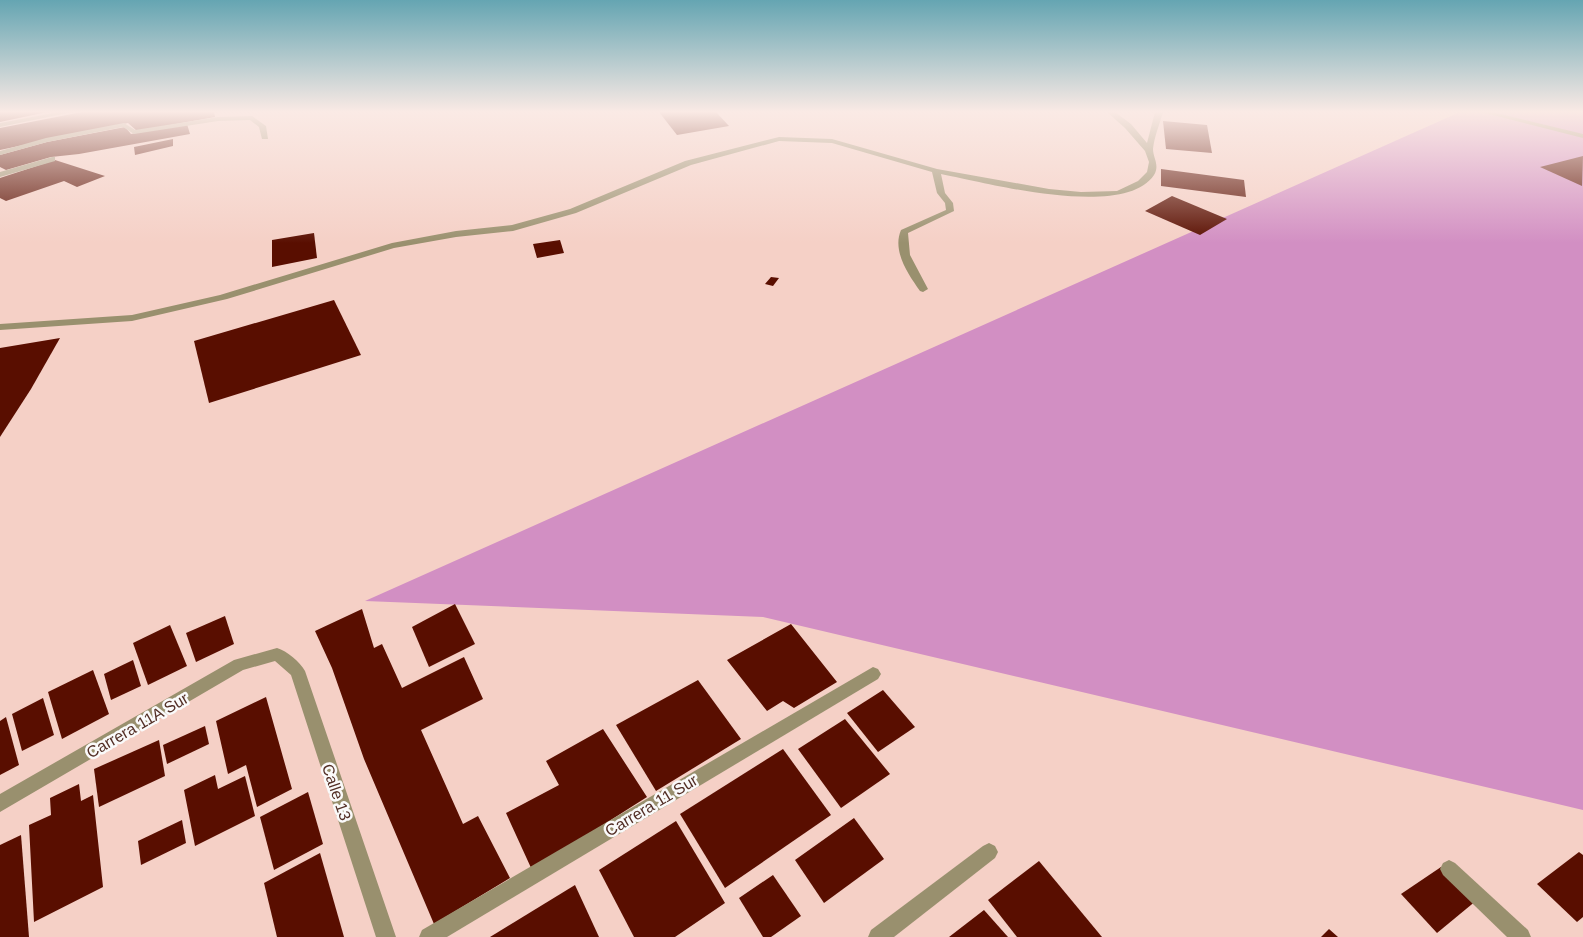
<svg xmlns="http://www.w3.org/2000/svg" width="1583" height="937" font-family="Helvetica,sans-serif">
  <style>
    .forest { fill: #d28fc3 }
    .building { fill: #590e00 }
    .lines { fill: none; stroke-linecap: round; stroke-linejoin: round }
    .minor { fill: #99906e; fill-rule: evenodd }
    .labels { text-anchor: middle; stroke-width: 5; stroke-linejoin: round; paint-order: stroke }
    .near-street-label { font-size: 16px; fill: #532f26; stroke: #fafafa }
  </style>
  <rect width="100%" height="100%" fill="#f5d0c6"/>
  <polygon class="forest" points="1460,112 1583,112 1583,810 763,617 365,601"/>
  <g class="building">
    <polygon points="0,112 47,112 0,122"/>
    <polygon points="82,112 214,112 215,117 137,131 128,123 0,150 0,128"/>
    <polygon points="659,112 716,112 729,126 677,135"/>
    <polygon points="1163,121 1207,125 1212,153 1166,149"/>
    <polygon points="187,124 190,134 79,154 51,157 6,170 0,167 0,155 47,142 125,127 131,134"/>
    <polygon points="173,139 173,146 135,155 134,147"/>
    <polygon points="1583,156 1582,186 1540,167"/>
    <polygon points="55,160 105,176 77,187 64,181 6,201 0,198 0,178"/>
    <polygon points="1161,169 1244,180 1246,197 1161,186"/>
    <polygon points="1172,196 1227,219 1200,235 1145,211"/>
    <polygon points="314,233 317,258 272,267 272,240"/>
    <polygon points="560,240 564,253 537,258 533,244"/>
    <polygon points="771,277 779,278 773,286 765,284"/>
    <polygon points="334,300 361,355 209,403 194,341"/>
    <polygon points="60,338 31,389 0,437 0,348"/>
    <polygon points="455,604 475,644 429,667 412,627"/>
    <polygon points="362,609 374,648 382,644 402,688 464,657 483,699 421,730 463,824 478,816 510,878 434,924 364,759 332,668 315,631"/>
    <polygon points="225,616 234,644 196,662 186,633"/>
    <polygon points="791,624 837,682 794,708 783,701 767,711 727,660"/>
    <polygon points="170,625 187,666 148,685 133,643"/>
    <polygon points="133,660 141,686 111,700 104,674"/>
    <polygon points="93,670 109,714 62,739 48,692"/>
    <polygon points="698,680 741,739 656,791 616,725"/>
    <polygon points="883,690 915,727 878,752 847,713"/>
    <polygon points="266,697 292,789 257,807 246,765 228,774 216,721"/>
    <polygon points="43,698 54,735 22,751 12,714"/>
    <polygon points="6,717 19,765 0,775 0,721"/>
    <polygon points="845,719 890,774 841,808 798,749"/>
    <polygon points="205,726 209,744 167,764 163,745"/>
    <polygon points="603,729 647,797 532,870 506,813 559,785 546,761"/>
    <polygon points="159,740 165,776 99,807 94,769"/>
    <polygon points="783,749 831,815 725,888 680,814"/>
    <polygon points="215,775 218,789 245,776 255,816 195,846 184,790"/>
    <polygon points="79,784 81,801 93,795 103,887 34,922 29,825 51,815 50,798"/>
    <polygon points="308,792 323,844 274,870 260,817"/>
    <polygon points="854,818 884,859 824,903 795,860"/>
    <polygon points="182,820 186,843 141,865 138,841"/>
    <polygon points="676,821 725,903 675,937 634,937 599,870"/>
    <polygon points="21,835 29,937 0,937 0,845"/>
    <polygon points="1579,852 1583,855 1583,917 1577,922 1537,884"/>
    <polygon points="320,853 344,937 277,937 264,883"/>
    <polygon points="1039,861 1102,937 1017,937 988,900"/>
    <polygon points="1441,867 1477,900 1437,933 1401,894"/>
    <polygon points="773,875 801,916 771,937 763,937 739,898"/>
    <polygon points="575,885 599,937 490,937"/>
    <polygon points="984,910 1008,937 949,937"/>
    <polygon points="1329,929 1338,937 1321,937"/>
  </g>
  <g class="lines">
    <g class="minor">
      <polygon points="59,112 72,112 0,127 0,123"/>
      <path d="M1107,112H1115L1131,124L1147,143L1155,112H1163C1160,123 1154,137 1153,149C1153,158 1160,165 1154,175C1124,220 987,183 941,174L945,193L953,203L954,211L908,233L910,255L928,289L923,292L920,291C908,274 892,251 901,230L946,210L945,203L937,193L932,172L832,143L779,141L691,165L576,213L513,231L456,237L394,248L227,299L132,321L0,330V324L132,315L220,295L392,243L456,231L512,225L570,209L685,161L779,137L832,139L937,169L1049,189L1081,192L1117,191L1138,181L1147,172L1149,162L1145,151L1125,128Z"/>
      <polygon points="1481,112 1492,112 1583,134 1583,138"/>
      <polygon points="252,116 266,126 268,139 262,139 259,127 250,120 218,121 134,134 123,127 47,142 0,155 0,151 46,138 124,123 135,130 218,117"/>
      <polygon points="52,157 55,157 55,161 0,177 0,172"/>
      <path d="M277,648C287,651 300,662 305,671L396,937H376L291,675L275,661L243,670L0,812V794L234,660Z"/>
      <polygon points="873,667 878,669 881,674 878,679 447,937 419,937 422,930"/>
      <polygon points="989,843 995,846 998,852 995,858 894,937 868,937 871,930 983,846"/>
      <polygon points="1449,860 1455,863 1528,930 1531,937 1507,937 1443,875 1440,869 1443,863"/>
    </g>
  </g>
  <linearGradient id="sky" x2="0" y2="1"><stop stop-color="#65a5b2"/><stop offset="0.46" stop-color="#faeae5"/><stop offset="1" stop-color="#faeae5" stop-opacity="0"/></linearGradient>
  <rect width="1583" height="243" fill="url(#sky)"/>
  <g class="labels">
    <g class="near-street-label">
      <text transform="translate(137 725) rotate(-30)" y="6">Carrera 11A Sur</text>
      <text transform="translate(337 792) rotate(71)" y="6">Calle 13</text>
      <text transform="translate(651 805) rotate(-31)" y="6">Carrera 11 Sur</text>
    </g>
  </g>
</svg>
